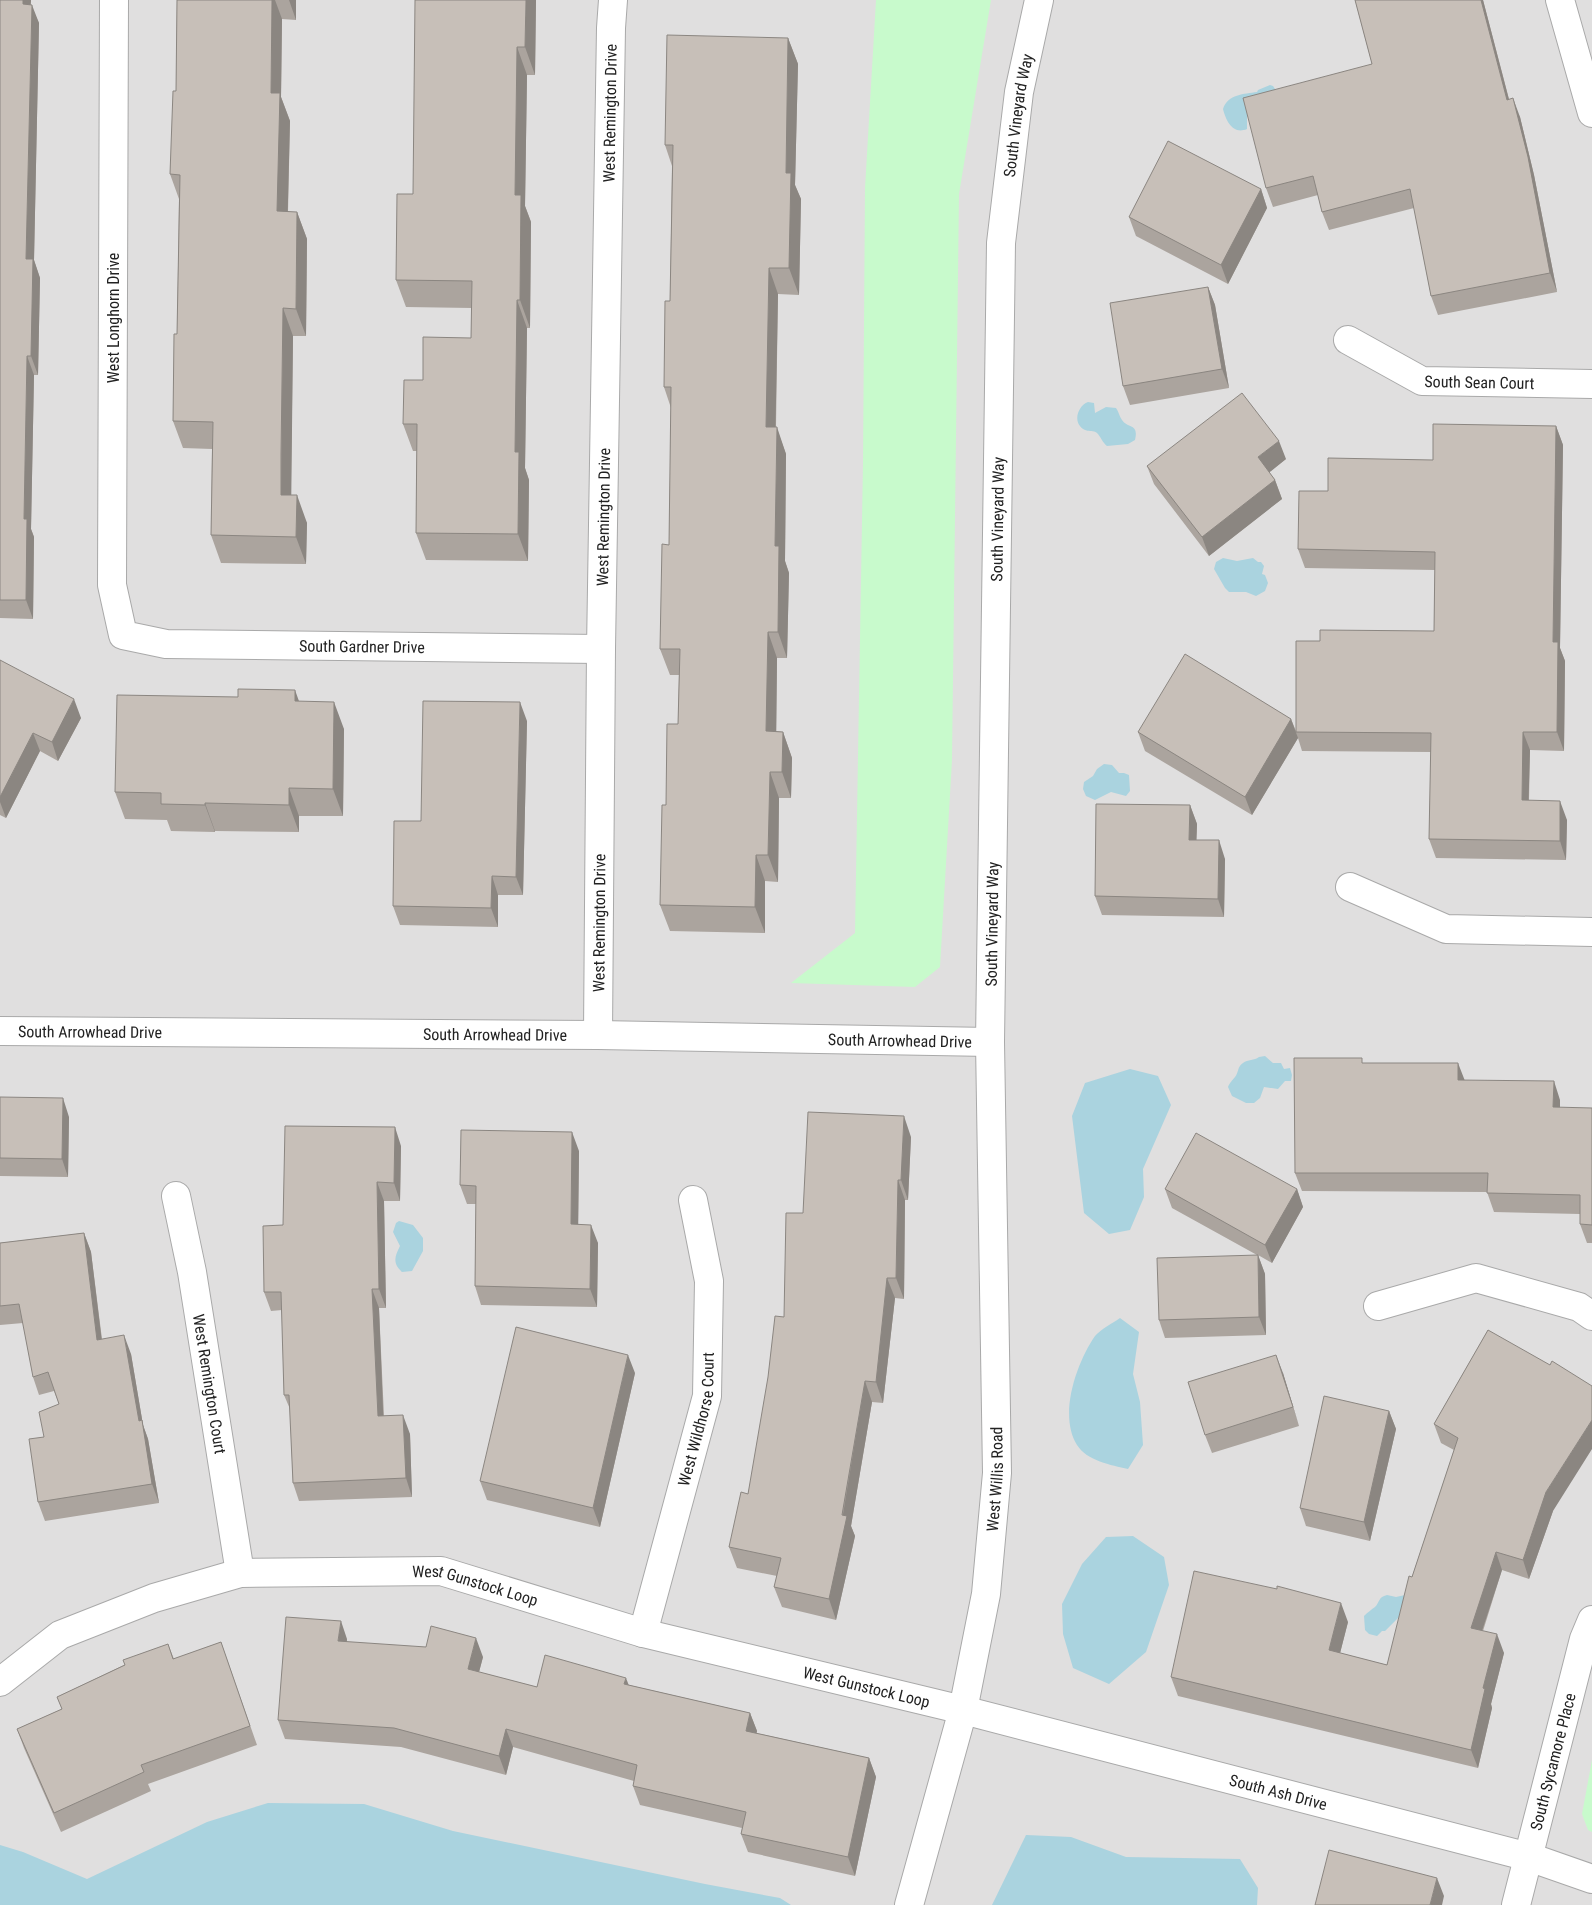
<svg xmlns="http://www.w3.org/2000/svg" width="1592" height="1905" viewBox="0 0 1592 1905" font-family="'Roboto Condensed',sans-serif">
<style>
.residential{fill:#e0dfdf}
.park{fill:#c8facc}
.water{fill:#aad3df}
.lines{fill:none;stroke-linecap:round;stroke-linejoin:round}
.minor-casing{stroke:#a9a9a9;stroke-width:30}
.minor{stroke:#fff;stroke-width:28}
.wall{fill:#aba49e}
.shaded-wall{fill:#8b8681}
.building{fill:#c7bfb8;stroke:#8b8681}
.labels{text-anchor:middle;stroke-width:4.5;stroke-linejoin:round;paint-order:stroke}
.street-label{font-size:16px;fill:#222;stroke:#fff}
</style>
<rect width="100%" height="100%" fill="#f2efe9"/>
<path class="residential" d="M 0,0 L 1592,0 L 1592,1905 L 0,1905 Z"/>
<path class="park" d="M 876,0 L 991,0 L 959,194 L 952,760 L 940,967 L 915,987 L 791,983 L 855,933 L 863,462 L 865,188 Z
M 1592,1760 L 1592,1832 L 1588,1830 L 1582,1814 Z"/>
<path class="water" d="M 1270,85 L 1273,86 L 1277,92 L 1247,117 L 1247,129 C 1233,135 1226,121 1223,109 C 1228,94 1244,94 1257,92 L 1258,90 Z
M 1088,402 L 1094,403 L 1095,413 L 1106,407 L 1116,408 C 1119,412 1119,416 1122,420 C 1128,429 1139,423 1135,440 L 1128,444 L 1107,446 C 1102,442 1101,437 1097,433 C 1093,430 1090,432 1085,430 C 1072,424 1077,406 1088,402 Z
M 1223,558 L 1237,561 L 1253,558 L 1258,562 L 1261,562 L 1264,566 L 1262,574 L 1265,575 L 1268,583 L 1265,591 L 1256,596 L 1246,592 L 1229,592 L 1225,588 L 1214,569 L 1216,562 Z
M 1104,764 L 1112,765 L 1119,773 L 1124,773 L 1129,775 L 1130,791 L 1126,796 L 1111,792 L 1095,800 L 1086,796 L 1083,789 L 1084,782 L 1093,776 L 1097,769 Z
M 1265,1056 L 1273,1063 L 1281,1063 L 1284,1069 L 1290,1068 L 1292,1075 L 1291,1081 L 1285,1081 L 1278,1089 L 1264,1087 L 1260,1098 L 1254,1103 L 1246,1103 L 1232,1096 L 1228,1087 C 1230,1082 1232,1081 1235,1077 C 1239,1072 1237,1067 1243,1063 C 1248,1059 1254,1061 1259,1057 Z
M 1130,1069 L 1158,1076 L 1171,1105 L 1143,1169 L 1144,1197 L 1130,1230 L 1109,1234 L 1084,1213 L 1072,1116 L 1085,1083 Z
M 399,1221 L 413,1225 L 423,1238 L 423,1251 L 412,1271 L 402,1272 C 392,1263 395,1256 400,1246 L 393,1232 L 396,1223 Z
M 1120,1318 L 1139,1332 L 1133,1374 L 1140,1402 L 1143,1445 L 1128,1469 C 1111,1465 1087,1461 1077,1445 C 1058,1415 1077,1362 1095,1336 C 1101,1329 1113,1323 1120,1318 Z
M 1133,1536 L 1164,1557 L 1169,1585 L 1146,1652 L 1109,1684 L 1073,1668 L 1063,1634 L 1062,1604 L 1082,1564 L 1106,1537 Z
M 1387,1595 L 1396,1597 L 1405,1595 L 1399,1617 L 1385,1631 L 1382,1631 L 1377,1636 L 1369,1634 L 1365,1630 L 1364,1616 C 1368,1612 1371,1610 1375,1607 C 1380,1602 1378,1597 1387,1595 Z
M 268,1803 L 364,1804 L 453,1831 L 705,1884 L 780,1898 L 791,1905 L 0,1905 L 0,1845 L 23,1852 L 87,1879 L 207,1822 Z
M 1026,1835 L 1071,1837 L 1126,1857 L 1240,1859 L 1258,1888 L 1257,1905 L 992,1905 Z"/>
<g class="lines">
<defs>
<g id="minor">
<path id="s1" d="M 114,0 L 112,585 L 123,635 L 166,644 L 601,649"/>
<path d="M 1560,0 L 1592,113"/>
<path id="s2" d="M 1348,340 L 1422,381 L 1592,384"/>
<path d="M 1350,887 L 1446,929 L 1592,932"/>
<path id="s3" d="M 0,1031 L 598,1035 L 990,1042"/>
<path id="s4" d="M 598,1035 L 601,649 L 611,28 L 613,0"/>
<path id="s5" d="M 176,1196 L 192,1272 L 240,1573"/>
<path d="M 1378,1306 L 1476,1278 L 1579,1307 L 1592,1316"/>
<path id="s6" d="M 643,1633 L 707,1396 L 709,1281 L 693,1200"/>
<path id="s7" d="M 0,1682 L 60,1635 L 154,1598 L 240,1573 L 441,1571 L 643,1633 L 963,1710 L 1529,1857 L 1592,1879"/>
<path id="s8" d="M 909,1905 L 963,1710 L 986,1594 L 997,1473 L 990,1042 L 1001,243 L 1019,92 L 1039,0"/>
<path id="s9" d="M 1516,1905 L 1584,1639 L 1592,1620"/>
</g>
</defs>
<use href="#minor" class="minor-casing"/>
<use href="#minor" class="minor"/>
</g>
<path class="wall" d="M 0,0 L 31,0 L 30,5 L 39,23 L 34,260 L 40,278 L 38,375 L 34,375 L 31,529 L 34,537 L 33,619 L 0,618 Z
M 177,0 L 296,0 L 296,20 L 282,19 L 281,97 L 290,121 L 288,212 L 297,212 L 307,239 L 306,336 L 293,336 L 291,482 L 291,495 L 307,523 L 306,564 L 221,563 L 211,535 L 212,449 L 183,448 L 173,421 L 177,334 L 179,199 L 170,174 L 176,91 Z
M 536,0 L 535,75 L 527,75 L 525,206 L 531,222 L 530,328 L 527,328 L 525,468 L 529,480 L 528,561 L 426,560 L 416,533 L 417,451 L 413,451 L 403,424 L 423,380 L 471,338 L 472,308 L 406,307 L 396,280 L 413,194 Z
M 1355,0 L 1483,0 L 1509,99 L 1520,117 L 1534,175 L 1557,292 L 1438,315 L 1431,296 L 1414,208 L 1329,230 L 1322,212 L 1318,195 L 1273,207 L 1266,188 L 1372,64 Z
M 788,38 L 798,64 L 795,185 L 801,199 L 799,295 L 778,294 L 776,427 L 786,454 L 785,561 L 789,573 L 787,658 L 777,658 L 776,731 L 783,732 L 792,758 L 791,798 L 779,798 L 778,882 L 765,881 L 765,933 L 670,931 L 660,905 L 666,805 L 678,724 L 679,675 L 670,675 L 660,649 L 669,545 L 671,408 L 664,387 L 670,301 L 672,166 L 665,145 Z
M 1261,189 L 1267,208 L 1228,284 L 1136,236 L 1129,217 Z
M 1208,287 L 1215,305 L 1229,388 L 1130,405 L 1123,386 Z
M 1556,426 L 1563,445 L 1560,648 L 1565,661 L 1564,751 L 1530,750 L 1529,800 L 1567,820 L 1566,860 L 1436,858 L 1429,839 L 1431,752 L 1302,751 L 1298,738 L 1252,815 L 1145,751 L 1138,732 L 1291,719 L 1296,731 L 1320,641 L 1434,631 L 1435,570 L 1305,568 L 1298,549 L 1328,491 L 1433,460 Z
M 1286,459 L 1269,472 L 1275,480 L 1282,499 L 1209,556 L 1154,484 L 1147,466 Z
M 0,660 L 81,718 L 58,761 L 40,751 L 6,818 L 0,815 Z
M 299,701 L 344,729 L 343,816 L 299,816 L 299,832 L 215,831 L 215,832 L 171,831 L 167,820 L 125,819 L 115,792 Z
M 527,721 L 523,895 L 498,895 L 498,927 L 400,925 L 393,906 L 421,821 Z
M 1190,805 L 1197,824 L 1196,840 L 1225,859 L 1224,917 L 1102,915 L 1095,896 Z
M 1364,1063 L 1464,1080 L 1560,1100 L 1560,1108 L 1592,1108 L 1592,1243 L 1587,1243 L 1580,1224 L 1580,1214 L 1494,1212 L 1487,1192 L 1302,1191 L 1295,1173 Z
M 0,1097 L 69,1117 L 68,1177 L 0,1176 Z
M 911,1137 L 908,1200 L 905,1200 L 904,1299 L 895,1298 L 883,1403 L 872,1402 L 851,1526 L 855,1536 L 836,1620 L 782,1607 L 774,1587 L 777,1576 L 737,1568 L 729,1547 L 748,1494 L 784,1317 L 803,1213 Z
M 401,1146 L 400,1201 L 384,1201 L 386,1308 L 379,1308 L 384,1416 L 410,1434 L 412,1497 L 299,1501 L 293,1483 L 290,1409 L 284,1395 L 282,1310 L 271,1311 L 264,1292 L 283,1225 Z
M 579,1151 L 578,1224 L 598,1243 L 597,1307 L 481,1305 L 475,1286 L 476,1204 L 467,1204 L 460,1185 Z
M 1165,1189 L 1297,1189 L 1303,1207 L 1272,1263 L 1258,1255 L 1265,1274 L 1266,1335 L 1165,1338 L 1159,1320 L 1257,1255 L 1172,1208 Z
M 84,1233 L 91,1252 L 102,1339 L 131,1354 L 143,1425 L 148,1439 L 159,1503 L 45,1521 L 38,1502 L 59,1404 L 54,1391 L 39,1395 L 33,1377 L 23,1323 L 0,1325 L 0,1243 Z
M 1488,1330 L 1553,1511 L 1529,1579 L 1502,1570 L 1483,1631 L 1504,1653 L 1491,1704 L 1492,1708 L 1478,1768 L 1178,1696 L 1171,1677 L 1348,1622 L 1340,1653 L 1387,1665 L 1412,1577 L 1454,1450 L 1441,1443 L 1434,1424 Z
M 635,1373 L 600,1527 L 487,1500 L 480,1481 Z
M 1283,1373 L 1299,1426 L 1212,1453 L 1205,1435 Z
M 1389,1411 L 1396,1429 L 1370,1541 L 1306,1526 L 1300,1508 Z
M 347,1639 L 347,1642 L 483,1657 L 479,1672 L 537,1687 L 629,1685 L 750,1713 L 757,1731 L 756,1733 L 869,1758 L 876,1777 L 855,1876 L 748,1852 L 741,1834 L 742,1828 L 640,1805 L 633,1786 L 634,1781 L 513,1747 L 506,1775 L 401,1747 L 285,1739 L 278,1720 Z
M 221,1642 L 257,1745 L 148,1784 L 151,1791 L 61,1832 L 24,1748 L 17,1729 L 62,1709 L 57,1697 L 168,1644 L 174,1659 Z"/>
<path class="shaded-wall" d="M 23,0 L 31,0 L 30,23 L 23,4 Z
M 272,0 L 275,0 L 282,19 L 281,97 L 290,121 L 287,239 L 277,211 L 271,93 Z
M 289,0 L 296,0 L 296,20 Z
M 526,0 L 536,0 L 535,75 L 525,47 Z
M 1481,0 L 1483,0 L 1514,119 L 1507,100 Z
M 32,5 L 39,23 L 34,260 L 40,278 L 38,375 L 31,356 L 26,259 Z
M 788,38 L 798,64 L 795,185 L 801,199 L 799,295 L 789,268 L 786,173 Z
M 517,47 L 527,75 L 525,206 L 531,222 L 530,328 L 520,300 L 515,195 Z
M 1513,98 L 1520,117 L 1534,175 L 1557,292 L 1550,273 Z
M 1261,189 L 1267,208 L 1228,284 L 1221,265 Z
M 297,212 L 307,239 L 306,336 L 296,309 Z
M 769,268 L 778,294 L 775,453 L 766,427 Z
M 1208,287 L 1215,305 L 1229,388 L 1222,369 Z
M 517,300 L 527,328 L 525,468 L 529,480 L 528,561 L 518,534 L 515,452 Z
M 283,308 L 293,336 L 291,522 L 281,495 Z
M 27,356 L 34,375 L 31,529 L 34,537 L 33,619 L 26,600 L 24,519 Z
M 1556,426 L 1563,445 L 1560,648 L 1565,661 L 1564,751 L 1557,732 L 1553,642 Z
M 777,427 L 786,454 L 785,561 L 789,573 L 787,658 L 778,632 L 775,546 Z
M 1279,441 L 1286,459 L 1265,476 L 1258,457 Z
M 1275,480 L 1282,499 L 1209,556 L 1202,537 Z
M 297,495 L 307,523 L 306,564 L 296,537 Z
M 768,632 L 777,658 L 776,757 L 766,731 Z
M 295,690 L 305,718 L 295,701 Z
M 74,699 L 81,718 L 58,761 L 52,742 Z
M 334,702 L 344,729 L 343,816 L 333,789 Z
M 520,702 L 527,721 L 523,895 L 516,877 Z
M 1291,719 L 1298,738 L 1252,815 L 1245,797 Z
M 783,732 L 792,758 L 791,798 L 782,772 Z
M 1523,732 L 1530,750 L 1528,819 L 1522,800 Z
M 33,733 L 40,751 L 6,818 L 0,802 L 0,797 Z
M 770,772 L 779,798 L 778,882 L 768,855 Z
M 289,788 L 299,816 L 299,832 L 289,805 Z
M 1560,801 L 1567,820 L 1566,860 L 1560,841 Z
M 205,803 L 215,831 L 215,832 L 205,805 Z
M 1190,805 L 1197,824 L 1196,859 L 1189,840 Z
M 1219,840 L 1225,859 L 1224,917 L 1218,899 Z
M 756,855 L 765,881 L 765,933 L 755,907 Z
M 492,876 L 498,895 L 498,927 L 491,908 Z
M 1458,1063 L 1465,1081 L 1458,1080 Z
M 1554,1081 L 1560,1100 L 1560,1126 L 1553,1107 Z
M 63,1098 L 69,1117 L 68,1177 L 62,1159 Z
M 904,1116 L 911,1137 L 908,1200 L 901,1180 Z
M 395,1127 L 401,1146 L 400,1201 L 394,1183 Z
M 572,1132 L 579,1151 L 578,1243 L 571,1224 Z
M 898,1180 L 905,1200 L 904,1299 L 896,1278 Z
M 377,1182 L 384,1201 L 386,1308 L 379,1289 Z
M 1297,1189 L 1303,1207 L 1272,1263 L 1265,1245 Z
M 591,1225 L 598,1243 L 597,1307 L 590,1289 Z
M 84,1233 L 91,1252 L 104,1359 L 97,1340 Z
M 1258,1255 L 1265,1274 L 1266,1335 L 1259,1317 Z
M 887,1278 L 895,1298 L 883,1403 L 876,1382 Z
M 372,1289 L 379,1308 L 384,1435 L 378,1416 Z
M 124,1335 L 131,1354 L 143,1425 L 148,1439 L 159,1503 L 152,1484 L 139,1421 Z
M 628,1355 L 635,1373 L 600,1527 L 593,1508 Z
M 1276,1355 L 1283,1373 L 1299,1426 L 1293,1407 Z
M 865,1381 L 872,1402 L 851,1526 L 855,1536 L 836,1620 L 829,1599 Z
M 1389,1411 L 1396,1429 L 1370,1541 L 1364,1522 Z
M 403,1415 L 410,1434 L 412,1497 L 406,1478 Z
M 1592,1420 L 1592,1449 L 1553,1511 L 1529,1579 L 1523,1560 L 1546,1492 Z
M 1496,1552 L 1502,1570 L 1477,1646 L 1471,1628 Z
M 1341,1603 L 1348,1622 L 1336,1669 L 1329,1650 Z
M 341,1621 L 347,1639 L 345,1660 L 338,1641 Z
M 1497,1634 L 1504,1653 L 1491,1704 L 1492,1708 L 1478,1768 L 1471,1750 L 1483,1688 Z
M 476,1638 L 483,1657 L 475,1687 L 468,1669 Z
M 626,1678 L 633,1696 L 624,1684 Z
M 750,1713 L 757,1731 L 753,1750 L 746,1731 Z
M 506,1729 L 513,1747 L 506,1775 L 499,1756 Z
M 869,1758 L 876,1777 L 855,1876 L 848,1857 Z
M 1437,1878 L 1444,1896 L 1442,1905 L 1430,1905 Z"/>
<path class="building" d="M 0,0 L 23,0 L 23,4 L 32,5 L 26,259 L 33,259 L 31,356 L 27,356 L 24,519 L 27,519 L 26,600 L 0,600 Z
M 177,0 L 272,0 L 271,93 L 280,93 L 277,211 L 297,212 L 296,309 L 283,308 L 281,455 L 281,495 L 297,495 L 296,537 L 211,535 L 213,422 L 173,421 L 174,334 L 177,334 L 180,175 L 170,174 L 173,91 L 176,91 Z
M 415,0 L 526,0 L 525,47 L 517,47 L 515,195 L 521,195 L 520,300 L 517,300 L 515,452 L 519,452 L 518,534 L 416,533 L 417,424 L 403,424 L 404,380 L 423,380 L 423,337 L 471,338 L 472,281 L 396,280 L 397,194 L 413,194 Z
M 1355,0 L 1481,0 L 1507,100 L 1513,98 L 1528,157 L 1550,273 L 1431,296 L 1410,189 L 1322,212 L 1313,176 L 1266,188 L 1243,98 L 1372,64 Z
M 667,35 L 788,38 L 786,173 L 791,173 L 789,268 L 769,268 L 766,427 L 777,427 L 775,546 L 779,546 L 778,632 L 768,632 L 766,731 L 783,732 L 782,772 L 770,772 L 768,855 L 756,855 L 755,907 L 660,905 L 662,805 L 666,805 L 667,724 L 678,724 L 680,649 L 660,649 L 662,544 L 669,545 L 671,387 L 664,387 L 665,301 L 670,301 L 673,145 L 665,145 Z
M 1168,141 L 1261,189 L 1221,265 L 1129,217 Z
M 1208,287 L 1222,369 L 1123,386 L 1110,303 Z
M 1242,393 L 1279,441 L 1258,457 L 1275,480 L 1202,537 L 1147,466 Z
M 1433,424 L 1556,426 L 1553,642 L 1558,642 L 1557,732 L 1523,732 L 1522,800 L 1560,801 L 1560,841 L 1429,839 L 1431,733 L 1296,732 L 1296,641 L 1320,641 L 1320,630 L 1434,631 L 1435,552 L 1298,549 L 1299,491 L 1328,491 L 1328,458 L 1433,460 Z
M 1185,654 L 1291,719 L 1245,797 L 1138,732 Z
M 0,660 L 74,699 L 52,742 L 33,733 L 0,797 Z
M 238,689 L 295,690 L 295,701 L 334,702 L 333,789 L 289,788 L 289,805 L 205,803 L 205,805 L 161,804 L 161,793 L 115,792 L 117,695 L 238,697 Z
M 423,701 L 520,702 L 516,877 L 492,876 L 491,908 L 393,906 L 394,821 L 421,821 Z
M 1096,804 L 1190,805 L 1189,840 L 1219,840 L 1218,899 L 1095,896 Z
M 1294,1058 L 1362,1058 L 1362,1063 L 1458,1063 L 1458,1080 L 1554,1081 L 1553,1107 L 1592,1108 L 1592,1225 L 1580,1224 L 1580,1195 L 1487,1193 L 1488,1173 L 1295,1173 Z
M 0,1097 L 63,1098 L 62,1159 L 0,1158 Z
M 808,1112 L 904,1116 L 901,1180 L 898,1180 L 896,1278 L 887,1278 L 876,1382 L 865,1381 L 842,1515 L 847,1516 L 829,1599 L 774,1587 L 781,1558 L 729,1547 L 741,1492 L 748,1494 L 768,1377 L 775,1316 L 784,1317 L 786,1213 L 803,1213 Z
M 285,1126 L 395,1127 L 394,1183 L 377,1182 L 379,1289 L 372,1289 L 378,1416 L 403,1415 L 406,1478 L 293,1483 L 289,1395 L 284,1395 L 281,1292 L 264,1292 L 263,1226 L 283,1225 Z
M 461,1130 L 572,1132 L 571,1224 L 591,1225 L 590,1289 L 475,1286 L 476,1186 L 460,1185 Z
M 1196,1133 L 1297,1189 L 1265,1245 L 1165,1189 Z
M 84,1233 L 97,1340 L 124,1335 L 139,1421 L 142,1420 L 152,1484 L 38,1502 L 29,1439 L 44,1437 L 39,1412 L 59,1404 L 48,1372 L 33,1377 L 19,1304 L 0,1306 L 0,1243 Z
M 1258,1255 L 1259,1317 L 1159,1320 L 1157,1258 Z
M 516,1327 L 628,1355 L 593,1508 L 480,1481 Z
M 1488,1330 L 1550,1365 L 1552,1361 L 1592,1386 L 1592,1420 L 1546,1492 L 1523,1560 L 1496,1552 L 1471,1628 L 1497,1634 L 1483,1688 L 1485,1689 L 1471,1750 L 1171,1677 L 1194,1571 L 1277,1589 L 1277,1586 L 1341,1603 L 1329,1650 L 1387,1665 L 1409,1576 L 1412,1577 L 1458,1438 L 1434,1424 Z
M 1276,1355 L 1293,1407 L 1205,1435 L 1188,1382 Z
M 1324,1396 L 1389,1411 L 1364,1522 L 1300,1508 Z
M 286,1617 L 341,1621 L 338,1641 L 426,1647 L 431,1626 L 476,1638 L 468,1669 L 537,1687 L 545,1655 L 626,1678 L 624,1684 L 750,1713 L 746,1731 L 869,1758 L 848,1857 L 741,1834 L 746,1812 L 633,1786 L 637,1765 L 506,1729 L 499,1756 L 394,1728 L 278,1720 Z
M 221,1642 L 250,1726 L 141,1765 L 144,1772 L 54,1813 L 17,1729 L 62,1709 L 57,1697 L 125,1665 L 123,1660 L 168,1644 L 173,1659 Z
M 1329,1850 L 1437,1878 L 1430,1905 L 1315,1905 Z"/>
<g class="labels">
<g class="street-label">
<text dy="6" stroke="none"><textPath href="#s4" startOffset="922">West Remington Drive</textPath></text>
<text dy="6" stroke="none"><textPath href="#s8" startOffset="1801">South Vineyard Way</textPath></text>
<text transform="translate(113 318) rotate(-90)" y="6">West Longhorn Drive</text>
<text dy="6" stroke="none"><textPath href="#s2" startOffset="142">South Sean Court</textPath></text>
<text dy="6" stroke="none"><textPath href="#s4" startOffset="518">West Remington Drive</textPath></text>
<text dy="6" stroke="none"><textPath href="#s8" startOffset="1396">South Vineyard Way</textPath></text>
<text dy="6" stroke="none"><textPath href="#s1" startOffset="876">South Gardner Drive</textPath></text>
<text dy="6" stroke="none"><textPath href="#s4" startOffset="112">West Remington Drive</textPath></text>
<text dy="6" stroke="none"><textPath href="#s8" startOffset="991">South Vineyard Way</textPath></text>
<text dy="6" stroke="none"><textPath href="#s3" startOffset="90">South Arrowhead Drive</textPath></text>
<text dy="6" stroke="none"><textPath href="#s3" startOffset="495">South Arrowhead Drive</textPath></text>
<text dy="6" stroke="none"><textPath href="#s3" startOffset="900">South Arrowhead Drive</textPath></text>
<text dy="6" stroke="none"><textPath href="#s5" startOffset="191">West Remington Court</textPath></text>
<text dy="6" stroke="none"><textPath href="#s6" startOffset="221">West Wildhorse Court</textPath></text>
<text dy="6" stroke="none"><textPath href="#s8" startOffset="436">West Willis Road</textPath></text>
<text dy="6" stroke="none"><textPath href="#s7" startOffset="504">West Gunstock Loop</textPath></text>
<text dy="6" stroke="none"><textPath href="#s7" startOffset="909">West Gunstock Loop</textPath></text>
<text dy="6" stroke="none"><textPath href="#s9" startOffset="148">South Sycamore Place</textPath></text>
<text dy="6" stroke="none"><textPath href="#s7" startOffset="1334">South Ash Drive</textPath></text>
</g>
</g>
</svg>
